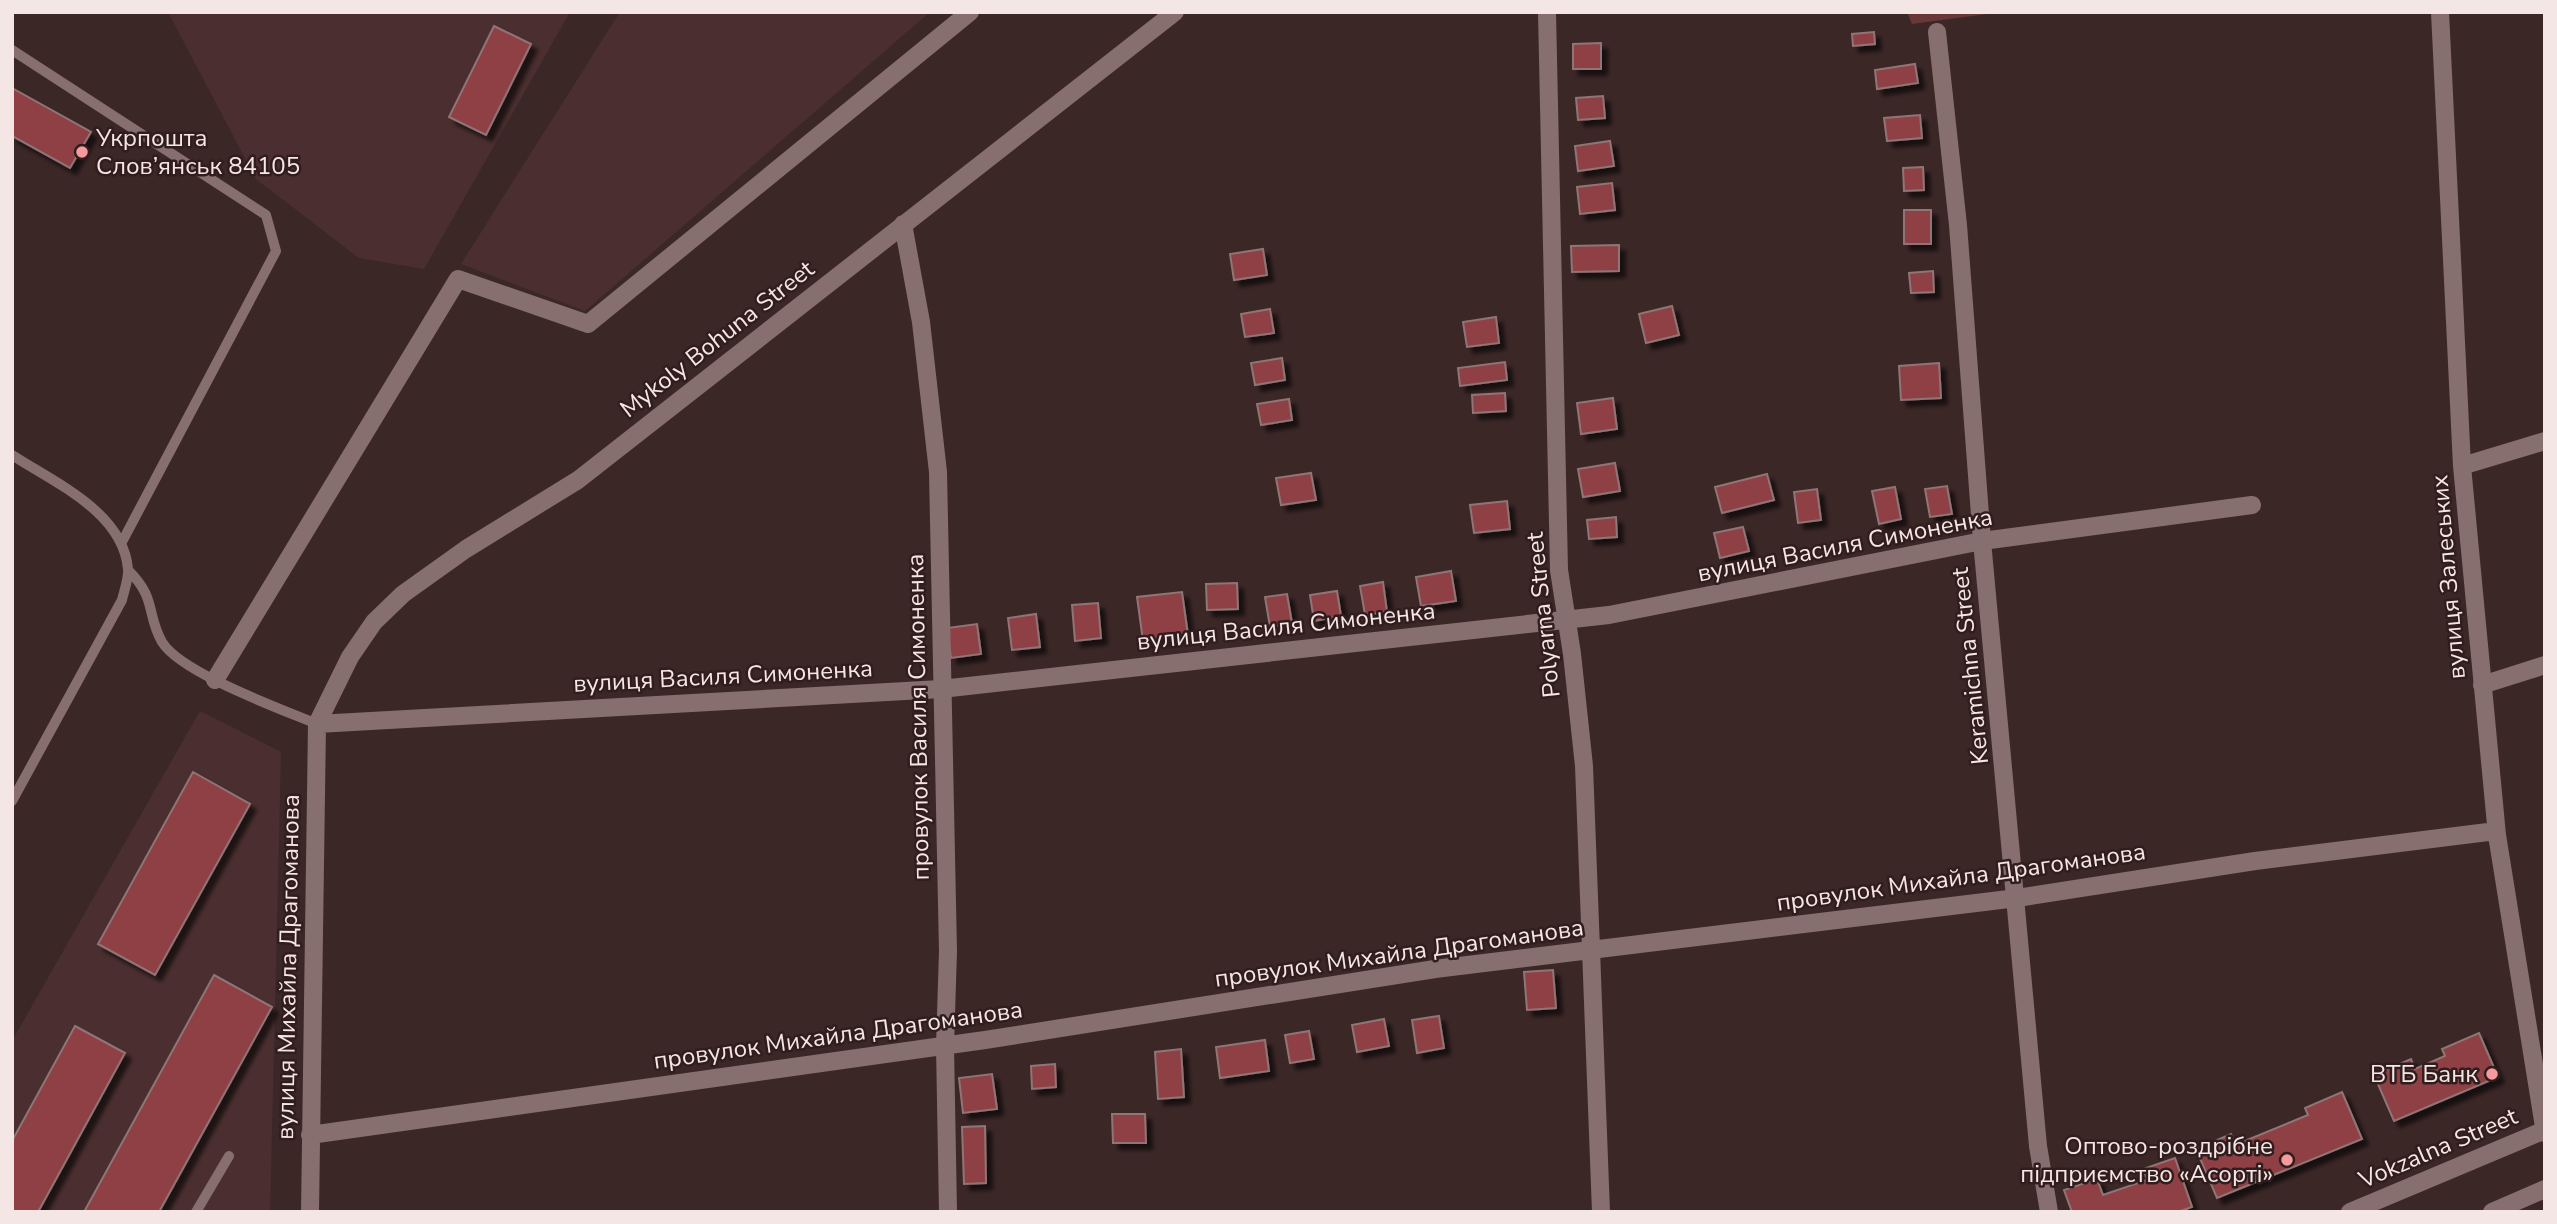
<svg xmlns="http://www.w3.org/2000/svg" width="2557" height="1224" viewBox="0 0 2557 1224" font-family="'Nunito Sans',sans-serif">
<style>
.built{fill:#4b2f30}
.green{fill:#6a3739}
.building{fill:#8f4045;stroke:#8f7575;stroke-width:2;filter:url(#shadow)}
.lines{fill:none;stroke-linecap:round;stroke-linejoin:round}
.service{stroke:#886f6f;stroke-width:10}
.minor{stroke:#886f6f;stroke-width:18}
.tertiary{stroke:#886f6f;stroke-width:18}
.poi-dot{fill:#f59b9d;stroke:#311d1d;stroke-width:2.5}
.labels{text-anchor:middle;stroke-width:5;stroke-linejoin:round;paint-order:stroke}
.poi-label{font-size:24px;fill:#f5e6e6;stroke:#311d1d;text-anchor:end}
.street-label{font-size:24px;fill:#f5e6e6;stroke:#311d1d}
</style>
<defs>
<filter id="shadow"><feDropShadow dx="6" dy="6" stdDeviation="2" flood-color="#0009"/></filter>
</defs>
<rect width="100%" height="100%" fill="#3c2727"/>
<path class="built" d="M 168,12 L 570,12 L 424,269 L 359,258 L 256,179 Z
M 620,12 L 930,12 L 585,311 L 461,264 Z
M 200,711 L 281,752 L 270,1212 L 12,1212 L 12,1041 Z"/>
<path class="green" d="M 1907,12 L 2002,12 L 1912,24 Z"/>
<path class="building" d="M 494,26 L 531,44 L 486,135 L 449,117 Z
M 1874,32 L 1875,44 L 1853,46 L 1852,34 Z
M 1601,43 L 1601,69 L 1573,69 L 1573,44 Z
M 1915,64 L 1918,83 L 1877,89 L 1875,70 Z
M 12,88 L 91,132 L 70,168 L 12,136 Z
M 1603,96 L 1605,118 L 1578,120 L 1576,98 Z
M 1920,115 L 1922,138 L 1887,141 L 1884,118 Z
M 1610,141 L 1614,166 L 1578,171 L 1575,146 Z
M 1923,167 L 1924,190 L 1904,191 L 1903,168 Z
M 1612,183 L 1615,210 L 1580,214 L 1577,187 Z
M 1904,210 L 1931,210 L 1931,244 L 1904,244 Z
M 1619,245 L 1619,271 L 1572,272 L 1571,246 Z
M 1263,249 L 1267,275 L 1234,280 L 1230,254 Z
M 1933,271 L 1934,292 L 1911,293 L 1909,273 Z
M 1672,306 L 1679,335 L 1646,343 L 1639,314 Z
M 1270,309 L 1274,333 L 1245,337 L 1241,314 Z
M 1496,317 L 1499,343 L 1467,347 L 1463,322 Z
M 1282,358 L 1285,380 L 1255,385 L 1251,363 Z
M 1505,362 L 1507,380 L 1460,386 L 1458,368 Z
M 1939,363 L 1941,398 L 1901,400 L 1899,366 Z
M 1505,393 L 1506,411 L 1473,413 L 1472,395 Z
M 1613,398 L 1617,429 L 1581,434 L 1577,403 Z
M 1289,399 L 1292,420 L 1261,425 L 1257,404 Z
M 1615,463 L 1620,491 L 1583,497 L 1578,469 Z
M 1311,473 L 1316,500 L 1281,505 L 1276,478 Z
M 1767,474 L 1774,500 L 1722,513 L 1715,487 Z
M 1947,486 L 1952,514 L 1930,517 L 1925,489 Z
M 1895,487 L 1901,519 L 1879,524 L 1872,491 Z
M 1817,489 L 1821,520 L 1798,523 L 1794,492 Z
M 1507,501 L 1510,529 L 1474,533 L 1470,505 Z
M 1616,517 L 1617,537 L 1589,539 L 1587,520 Z
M 1743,527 L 1749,551 L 1720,558 L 1714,533 Z
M 1451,571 L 1456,601 L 1421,606 L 1416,577 Z
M 1383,582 L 1387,612 L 1365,615 L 1360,586 Z
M 1237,583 L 1238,609 L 1207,610 L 1206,584 Z
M 1337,591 L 1341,616 L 1314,621 L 1310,595 Z
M 1182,592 L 1188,635 L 1143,641 L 1137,597 Z
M 1287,594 L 1292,623 L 1270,627 L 1265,597 Z
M 1098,603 L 1101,638 L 1075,641 L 1072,605 Z
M 1036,614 L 1040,647 L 1012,650 L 1008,618 Z
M 977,624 L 981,654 L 951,658 L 947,628 Z
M 193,772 L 250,804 L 155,975 L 98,944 Z
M 1553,970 L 1556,1008 L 1527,1010 L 1524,972 Z
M 214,975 L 272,1007 L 159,1212 L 84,1212 Z
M 1439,1016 L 1444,1048 L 1417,1053 L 1412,1020 Z
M 1384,1019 L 1389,1046 L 1357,1052 L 1352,1025 Z
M 75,1026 L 125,1053 L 38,1212 L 12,1212 L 12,1141 Z
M 1309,1031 L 1314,1059 L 1290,1063 L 1285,1035 Z
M 2479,1033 L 2498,1077 L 2394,1121 L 2374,1075 L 2411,1059 L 2415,1069 L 2445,1056 L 2442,1049 Z
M 1265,1040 L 1269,1071 L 1220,1078 L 1216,1047 Z
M 1181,1049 L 1184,1097 L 1158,1099 L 1155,1052 Z
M 1055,1064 L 1056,1087 L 1032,1089 L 1031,1066 Z
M 992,1074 L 997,1109 L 963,1113 L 959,1078 Z
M 2342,1092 L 2362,1139 L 2217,1198 L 2196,1149 L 2231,1134 L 2235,1145 L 2308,1115 L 2305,1108 Z
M 1112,1114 L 1145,1114 L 1146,1143 L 1113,1143 Z
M 985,1126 L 986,1183 L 964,1184 L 962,1127 Z
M 2175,1158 L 2192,1207 L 2178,1212 L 2072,1212 L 2064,1190 L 2097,1179 L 2103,1195 L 2147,1180 L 2143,1169 Z"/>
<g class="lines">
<path class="service" d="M 12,50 L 266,215 L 276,251 L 122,542
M 12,455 C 55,483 123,512 128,569 C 129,578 124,591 122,600 L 12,801
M 129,571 C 157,599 146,614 162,642 C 181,673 281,709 317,724
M 196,1212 L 229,1156"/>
<path class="minor" d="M 1547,12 L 1559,570 L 1572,654 L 1584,766 L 1601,1212
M 2440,12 L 2462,466 L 2497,835 L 2545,1133
M 1937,32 L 1958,225 L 1982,541 L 2038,1146 L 2049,1212
M 903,224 L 921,322 L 938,472 L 948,951 L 945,1046 L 948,1212
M 2462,466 L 2545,441
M 215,680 L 458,279 L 588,324 L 970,12
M 2482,685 L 2545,665
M 317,724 L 941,689 L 1609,615 L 1982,541 L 2252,505
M 310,1135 L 985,1040 L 1435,969 L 2017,898 L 2255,861 L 2496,831
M 310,1212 L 317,724 L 350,657 L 374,622 L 403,594 L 466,549 L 578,480 L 1175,12"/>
<path class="tertiary" d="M 2350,1212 L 2545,1130
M 2492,1212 L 2545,1189"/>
</g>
<g class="poi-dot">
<circle cx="82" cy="152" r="7"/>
<circle cx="2492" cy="1074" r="7"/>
<circle cx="2287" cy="1160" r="7"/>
</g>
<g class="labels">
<g class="poi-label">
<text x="96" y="146" text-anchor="start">Укрпошта<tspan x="96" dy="28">Слов’янськ 84105</tspan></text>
<text x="2478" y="1082">ВТБ Банк</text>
<text x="2273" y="1154">Оптово-роздрібне<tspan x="2273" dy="28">підприємство «Асортi»</tspan></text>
</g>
<g class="street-label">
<text transform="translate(717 339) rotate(-38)" y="8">Mykoly Bohuna Street</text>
<text transform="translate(1845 545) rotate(-11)" y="8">вулиця Василя Симоненка</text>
<text transform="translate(2448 577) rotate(-95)" y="8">вулиця Залеських</text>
<text transform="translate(1543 615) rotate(-96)" y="8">Polyarna Street</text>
<text transform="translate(1286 626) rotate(-6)" y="8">вулиця Василя Симоненка</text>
<text transform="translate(1970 666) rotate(-96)" y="8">Keramichna Street</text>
<text transform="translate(723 676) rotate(-3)" y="8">вулиця Василя Симоненка</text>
<text transform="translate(918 717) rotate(-91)" y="8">провулок Василя Симоненка</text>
<text transform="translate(1961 877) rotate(-8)" y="8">провулок Михайла Драгоманова</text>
<text transform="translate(1399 953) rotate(-8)" y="8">провулок Михайла Драгоманова</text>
<text transform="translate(288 967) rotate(-89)" y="8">вулиця Михайла Драгоманова</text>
<text transform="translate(838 1035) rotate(-8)" y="8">провулок Михайла Драгоманова</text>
<text transform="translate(2438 1148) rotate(-23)" y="8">Vokzalna Street</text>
</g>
</g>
<rect width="2557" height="1224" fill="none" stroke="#f5e6e6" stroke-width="28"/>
</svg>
